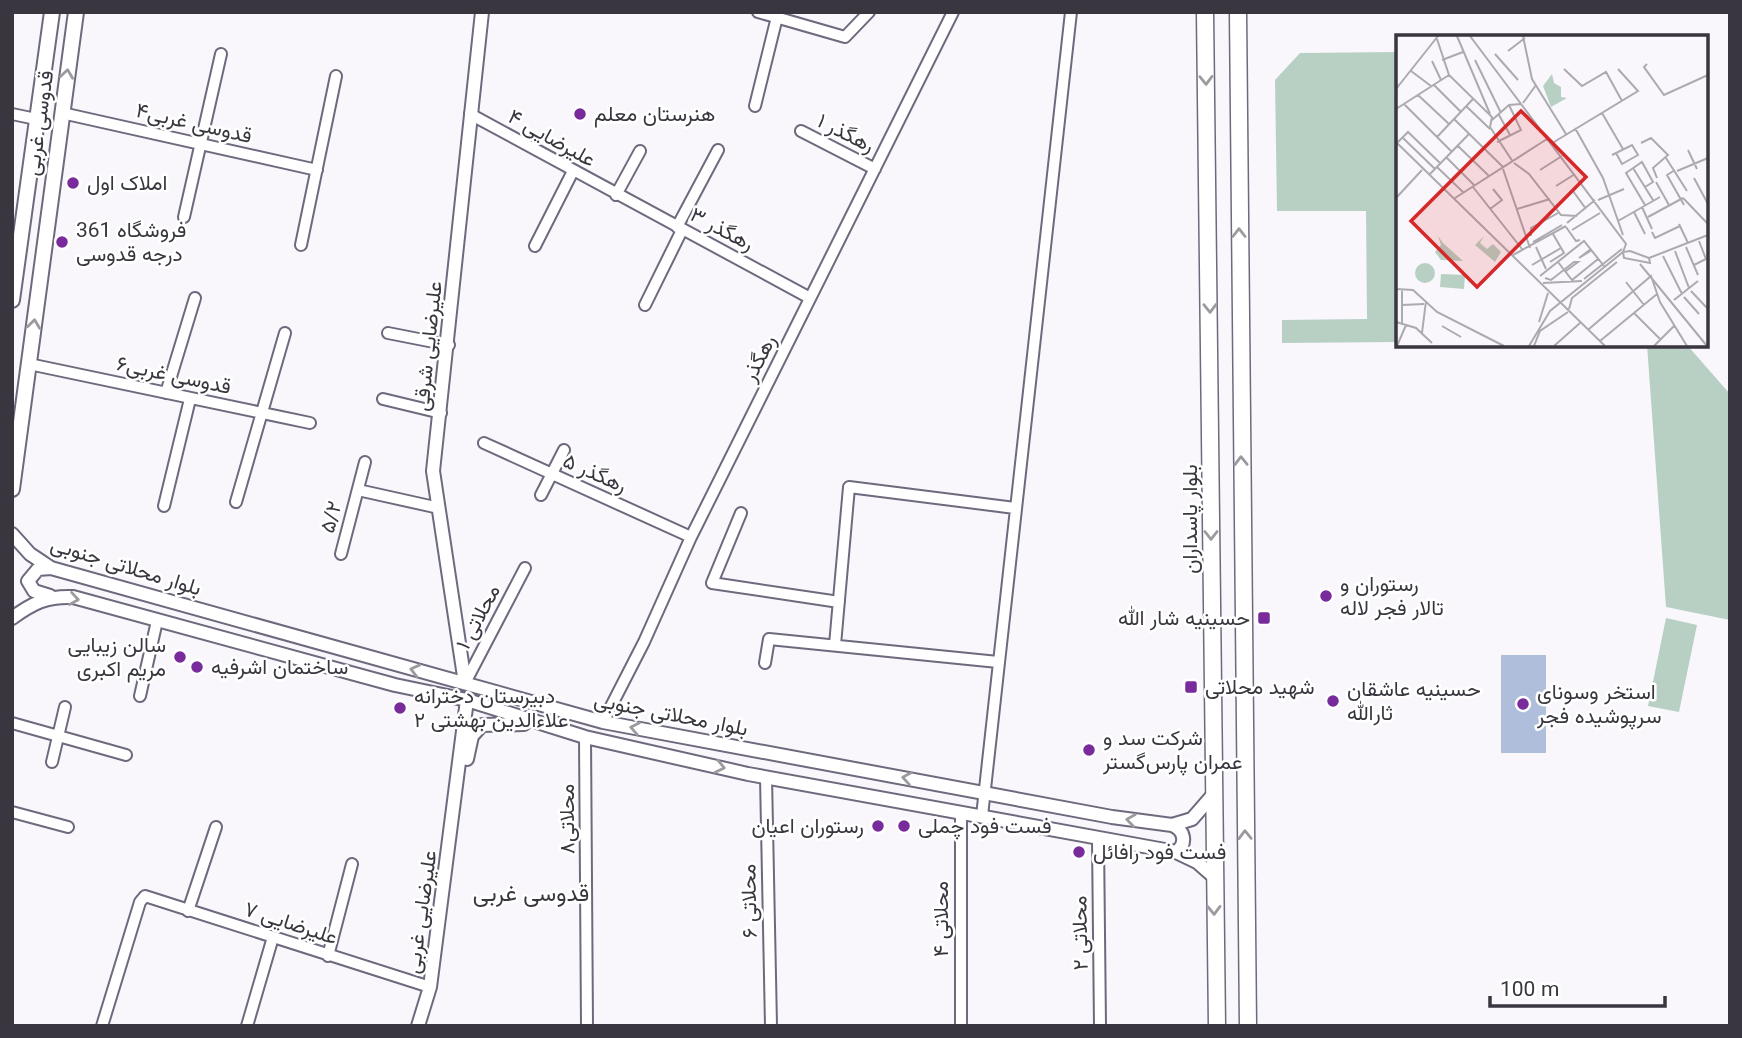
<svg xmlns="http://www.w3.org/2000/svg" width="1742" height="1038" viewBox="0 0 1742 1038" font-family="Georgia,Vazirmatn,serif">
<style>
.green{fill:#b8d0c4}
.water{fill:#afbfdb}
.lines{fill:none;stroke-linecap:round;stroke-linejoin:round}
.minor-casing{stroke:#6f697d;stroke-width:14}
.tertiary-casing{stroke:#6f697d;stroke-width:16}
.secondary-casing{stroke:#6f697d;stroke-width:18}
.primary-casing{stroke:#6f697d;stroke-width:19}
.minor{stroke:#fff;stroke-width:10}
.tertiary{stroke:#fff;stroke-width:12}
.secondary{stroke:#fff;stroke-width:14}
.primary{stroke:#fff;stroke-width:16}
.oneway{stroke:#9c9a9f}
.poi-dot{fill:#792a9b;stroke:#fff;stroke-width:2.5}
.labels{text-anchor:middle;stroke-width:5;stroke-linejoin:round;paint-order:stroke}
.poi-label{font-size:21px;fill:#39363f;stroke:#fff;text-anchor:start}
.street-label{font-size:21px;fill:#39363f;stroke:#fff}
.neighbourhood-label{font-size:23px;fill:#39363f;stroke:#fff}
.inset-road{fill:none;stroke:#acaab0;stroke-width:2}
.view{fill:#d62828;fill-opacity:0.15;stroke:#d62828;stroke-width:3.5}
.inset-edge{fill:none;stroke:#39363f;stroke-width:3.5}
</style>
<rect width="100%" height="100%" fill="#f9f7fc"/>
<path class="green" d="M 1397,52 L 1397,342 L 1282,343 L 1282,320 L 1367,319 L 1366,211 L 1277,211 L 1275,80 L 1300,53 Z
M 1647,345 L 1687,345 L 1730,394 L 1730,620 L 1666,607 Z
M 1666,618 L 1697,625 L 1679,712 L 1648,706 Z"/>
<path class="water" d="M 1501,655 L 1546,655 L 1546,753 L 1501,753 Z"/>
<g class="lines">
<defs>
<path id="minor" d="M 758,12 L 845,37 L 869,12
M 755,106 L 777,17
M 62,113 L 317,170
M 12,114 L 36,119
M 470,114 L 810,298
M 801,131 L 875,169
M 616,195 L 640,151
M 184,217 L 221,54
M 677,227 L 718,150
M 301,245 L 336,76
M 535,246 L 573,171
M 645,305 L 682,230
M 388,333 L 449,345
M 29,364 L 310,423
M 166,393 L 195,298
M 383,399 L 441,413
M 484,443 L 691,537
M 358,490 L 439,508
M 541,495 L 564,450
M 236,502 L 285,333
M 164,506 L 190,399
M 741,513 L 712,583 L 839,602
M 341,554 L 365,462
M 835,645 L 849,487 L 1015,508
M 765,663 L 769,639 L 998,662
M 465,683 L 525,568
M 140,696 L 157,621
M 603,722 L 644,642 L 691,537 L 953,12
M 12,723 L 126,755
M 585,737 L 587,1026
M 52,762 L 65,707
M 766,777 L 771,1026
M 12,812 L 68,827
M 982,816 L 1071,12
M 1098,840 L 1100,1026
M 188,911 L 216,827
M 328,956 L 352,864
M 102,1026 L 140,902 L 145,896 L 430,987
M 247,1026 L 273,937
M 961,1026 L 961,813"/>
<path id="tertiary" d="M 12,534 L 30,554 L 51,568 L 603,722 L 1112,817 L 1172,825 L 1192,819 L 1212,796
M 50,596 L 34,591 L 28,581 L 38,569 L 51,568
M 12,618 C 33,603 46,596 73,597 L 395,685 L 467,700 L 585,737 L 748,774 L 1176,852 L 1197,862 L 1213,876
M 465,683 L 433,471 L 482,12
M 467,759 L 472,736 L 482,725 L 524,724
M 1172,825 C 1185,830 1187,844 1176,852
M 418,1026 L 430,987 L 467,700"/>
<path id="secondary" d="M 12,300 L 52,12
M 12,489 L 76,12"/>
<path id="primary" d="M 1205,12 L 1217,1026
M 1238,12 L 1248,1026"/>
</defs>
<use href="#minor" class="minor-casing"/>
<use href="#tertiary" class="tertiary-casing"/>
<use href="#secondary" class="secondary-casing"/>
<use href="#primary" class="primary-casing"/>
<use href="#minor" class="minor"/>
<use href="#tertiary" class="tertiary"/>
<use href="#secondary" class="secondary"/>
<use href="#primary" class="primary"/>
</g>
<defs><path id="oneway-chevron" d="M-2-3.5L2.5 0L-2 3.5" fill="none" stroke-width="1.6" stroke-linecap="round" stroke-linejoin="round" transform="scale(1.75)"/></defs>
<g class="oneway">
<use href="#oneway-chevron" transform="translate(67 74) rotate(-82)"/>
<use href="#oneway-chevron" transform="translate(1206 80) rotate(89)"/>
<use href="#oneway-chevron" transform="translate(1239 233) rotate(-90)"/>
<use href="#oneway-chevron" transform="translate(1210 308) rotate(89)"/>
<use href="#oneway-chevron" transform="translate(34 324) rotate(-83)"/>
<use href="#oneway-chevron" transform="translate(1241 461) rotate(-91)"/>
<use href="#oneway-chevron" transform="translate(1211 535) rotate(90)"/>
<use href="#oneway-chevron" transform="translate(74 599) rotate(10)"/>
<use href="#oneway-chevron" transform="translate(415 670) rotate(-166)"/>
<use href="#oneway-chevron" transform="translate(635 728) rotate(-169)"/>
<use href="#oneway-chevron" transform="translate(720 767) rotate(13)"/>
<use href="#oneway-chevron" transform="translate(907 778) rotate(-170)"/>
<use href="#oneway-chevron" transform="translate(1131 820) rotate(-172)"/>
<use href="#oneway-chevron" transform="translate(1245 835) rotate(-91)"/>
<use href="#oneway-chevron" transform="translate(1214 910) rotate(89)"/>
</g>
<g class="poi-dot">
<circle cx="580" cy="114" r="7"/>
<circle cx="73" cy="183" r="7"/>
<circle cx="62" cy="242" r="7"/>
<circle cx="1326" cy="596" r="7"/>
<rect x="1257" y="611" width="14" height="14" rx="3.5"/>
<circle cx="180" cy="657" r="7"/>
<circle cx="197" cy="667" r="7"/>
<rect x="1184" y="680" width="14" height="14" rx="3.5"/>
<circle cx="1333" cy="701" r="7"/>
<circle cx="1523" cy="704" r="7"/>
<circle cx="400" cy="708" r="7"/>
<circle cx="1089" cy="750" r="7"/>
<circle cx="878" cy="826" r="7"/>
<circle cx="904" cy="826" r="7"/>
<circle cx="1079" cy="852" r="7"/>
</g>
<g class="labels">
<g class="poi-label">
<text x="594" y="121">هنرستان معلم</text>
<text x="87" y="190">املاک اول</text>
<text x="76" y="237">فروشگاه 361<tspan x="76" dy="24">درجه قدوسی</tspan></text>
<text x="1340" y="591">رستوران و<tspan x="1340" dy="24">تالار فجر لاله</tspan></text>
<text x="1250" y="625" text-anchor="end">حسینیه شار الله</text>
<text x="166" y="652" text-anchor="end">سالن زیبایی<tspan x="166" dy="24">مریم اکبری</tspan></text>
<text x="211" y="674">ساختمان اشرفیه</text>
<text x="1205" y="694">شهید محلاتی</text>
<text x="1347" y="696">حسینیه عاشقان<tspan x="1347" dy="24">ثارالله</tspan></text>
<text x="1537" y="699">استخر وسونای<tspan x="1537" dy="24">سرپوشیده فجر</tspan></text>
<text x="414" y="703">دبیرستان دخترانه<tspan x="414" dy="24">علاءالدین بهشتی ۲</tspan></text>
<text x="1103" y="745">شرکت سد و<tspan x="1103" dy="24">عمران پارس‌گستر</tspan></text>
<text x="864" y="833" text-anchor="end">رستوران اعیان</text>
<text x="918" y="833">فست فود چملی</text>
<text x="1093" y="859">فست فود رافائل</text>
</g>
<g class="street-label">
<text transform="translate(39 123) rotate(-82)" y="7">قدوسی غربی</text>
<text transform="translate(194 123) rotate(13)" y="7">قدوسی غربی۴</text>
<text transform="translate(846 133) rotate(27)" y="7">۱ رهگذر</text>
<text transform="translate(552 138) rotate(29)" y="7">۴ علیرضایی</text>
<text transform="translate(722 229) rotate(28)" y="7">۳ رهگذر</text>
<text transform="translate(428 346) rotate(-84)" y="7">علیرضایی شرقی</text>
<text transform="translate(759 358) rotate(-63)" y="7">رهگذر</text>
<text transform="translate(174 375) rotate(12)" y="7">قدوسی غربی۶</text>
<text transform="translate(595 473) rotate(24)" y="7">۵ رهگذر</text>
<text transform="translate(331 517) rotate(-75)" y="7">۵/۲</text>
<text transform="translate(1190 519) rotate(-90)" y="7">بلوار پاسداران</text>
<text transform="translate(126 566) rotate(17)" y="7">بلوار محلاتی جنوبی</text>
<text transform="translate(478 617) rotate(-62)" y="7">۱ محلاتی</text>
<text transform="translate(671 714) rotate(11)" y="7">بلوار محلاتی جنوبی</text>
<text transform="translate(567 819) rotate(-90)" y="7">محلاتی۸</text>
<text transform="translate(749 901) rotate(-91)" y="7">۶ محلاتی</text>
<text transform="translate(421 912) rotate(-82)" y="7">علیرضایی غربی</text>
<text transform="translate(941 919) rotate(-90)" y="7">۴ محلاتی</text>
<text transform="translate(291 923) rotate(18)" y="7">۷ علیرضایی</text>
<text transform="translate(1080 933) rotate(-91)" y="7">۲ محلاتی</text>
</g>
<g class="neighbourhood-label">
<text x="531" y="901">قدوسی غربی</text>
</g>
</g>
<g transform="translate(1396 35)">
<rect width="312" height="312" fill="#f9f7fc"/>
<path d="M 156,39 L 158,48 L 165,52 L 165,62 L 171,63 L 155,72 L 147,51 ZM 42,201 L 47,208 L 67,226 L 45,225 L 39,217 L 45,210 ZM 88,201 L 84,208 L 91,214 L 97,209 L 105,217 L 99,227 L 79,210 ZM19 238a10 10 0 1 1 20 0a10 10 0 1 1-20 0ZM 45,239 L 69,240 L 68,254 L 44,252 Z" fill="#b8d0c4"/>
<path class="inset-road" d="M 61,1 L 94,79M 74,1 L 230,209 L 227,217 L 154,276 L 133,311M 127,1 L 136,44 L 170,99M 41,4 L 53,40 L 96,82 L 94,92 L 117,127M 112,16 L 129,3M 99,19 L 122,45M 46,25 L 67,17M 79,25 L 105,78M 36,26 L 45,45M 251,29 L 248,32 L 268,60 L 312,40M 168,34 L 186,51 L 210,37 L 226,66M 15,36 L 35,51M 38,50 L 65,77M 0,54 L 42,1M 22,60 L 53,89M 127,68 L 140,50M 8,69 L 56,117M 70,71 L 94,94M 0,74 L 53,40M 206,78 L 227,114M 103,80 L 114,100M 58,84 L 107,132M 96,85 L 113,70 L 125,69M 179,93 L 207,143 L 227,200M 41,102 L 77,64M 7,103 L 39,134M 0,107 L 209,311M 2,107 L 12,97 L 44,128M 101,107 L 125,95 L 113,70M 158,107 L 242,56 L 222,34M 245,108 L 255,103 L 272,120 L 257,133 L 261,143M 62,111 L 93,141M 292,115 L 301,134M 216,120 L 236,110 L 242,120 L 226,129 L 220,118M 51,123 L 79,151M 270,123 L 291,156M 118,128 L 133,139 L 165,180 L 181,181M 41,132 L 68,158M 237,133 L 257,165M 107,134 L 134,213M 144,135 L 166,121M 279,135 L 271,140 L 288,170M 281,136 L 312,123M 34,139 L 73,99M 298,143 L 312,169M 260,147 L 273,170M 160,151 L 179,139M 77,152 L 126,214M 177,156 L 190,174M 0,163 L 26,135M 59,163 L 151,104M 287,163 L 312,189M 202,165 L 228,154M 249,170 L 230,138 L 246,127 L 257,147 L 249,152M 246,172 L 256,194M 94,174 L 106,165 L 97,154M 121,174 L 154,164M 238,177 L 249,199M 252,182 L 287,163M 222,186 L 264,162M 171,188 L 199,165M 283,189 L 292,208M 170,192 L 180,206 L 184,205M 176,195 L 204,178M 256,197 L 259,203 L 284,191M 135,201 L 135,193 L 162,178M 137,207 L 166,190M 140,212 L 150,234M 290,212 L 302,240M 195,214 L 183,223 L 196,215M 234,216 L 253,223 L 254,228 L 228,223 L 227,217 ZM 279,216 L 293,253M 117,220 L 170,191M 267,221 L 286,259M 253,223 L 312,200M 154,227 L 168,218 L 157,199M 162,227 L 176,245 L 202,224M 244,229 L 311,311M 136,230 L 165,213M 298,230 L 310,224 L 303,206M 144,241 L 188,206 L 208,231M 149,243 L 155,245 L 178,227 L 182,227 L 170,236M 188,244 L 226,214M 230,247 L 248,270M 147,248 L 186,246M 0,254 L 17,255 L 41,277 L 108,311M 6,255 L 6,289M 295,256 L 311,273M 288,262 L 303,279M 278,265 L 302,246M 6,270 L 28,269M 173,274 L 176,263 L 221,227M 238,278 L 265,305M 0,287 L 20,293 L 36,308M 143,287 L 152,258M 46,291 L 65,302M 193,294 L 255,241 L 264,267 L 291,311M 26,298 L 30,266M 204,306 L 261,259M 1,311 L 10,290M 138,311 L 144,296 L 172,277M 158,311 L 184,288M 258,311 L 278,291"/>
<path class="view" d="M 125,76 L 190,142 L 81,252 L 15,186 Z"/>
<rect width="312" height="312" class="inset-edge"/>
</g>
<rect width="1742" height="1038" fill="none" stroke="#39363f" stroke-width="28"/>
<path d="M1490 996v10h175v-10" fill="none" stroke="#39363f" stroke-width="3.5"/>
<text x="1500" y="996" font-size="21" fill="#39363f" stroke="#ffffff" stroke-width="5" paint-order="stroke">100 m</text>
</svg>
